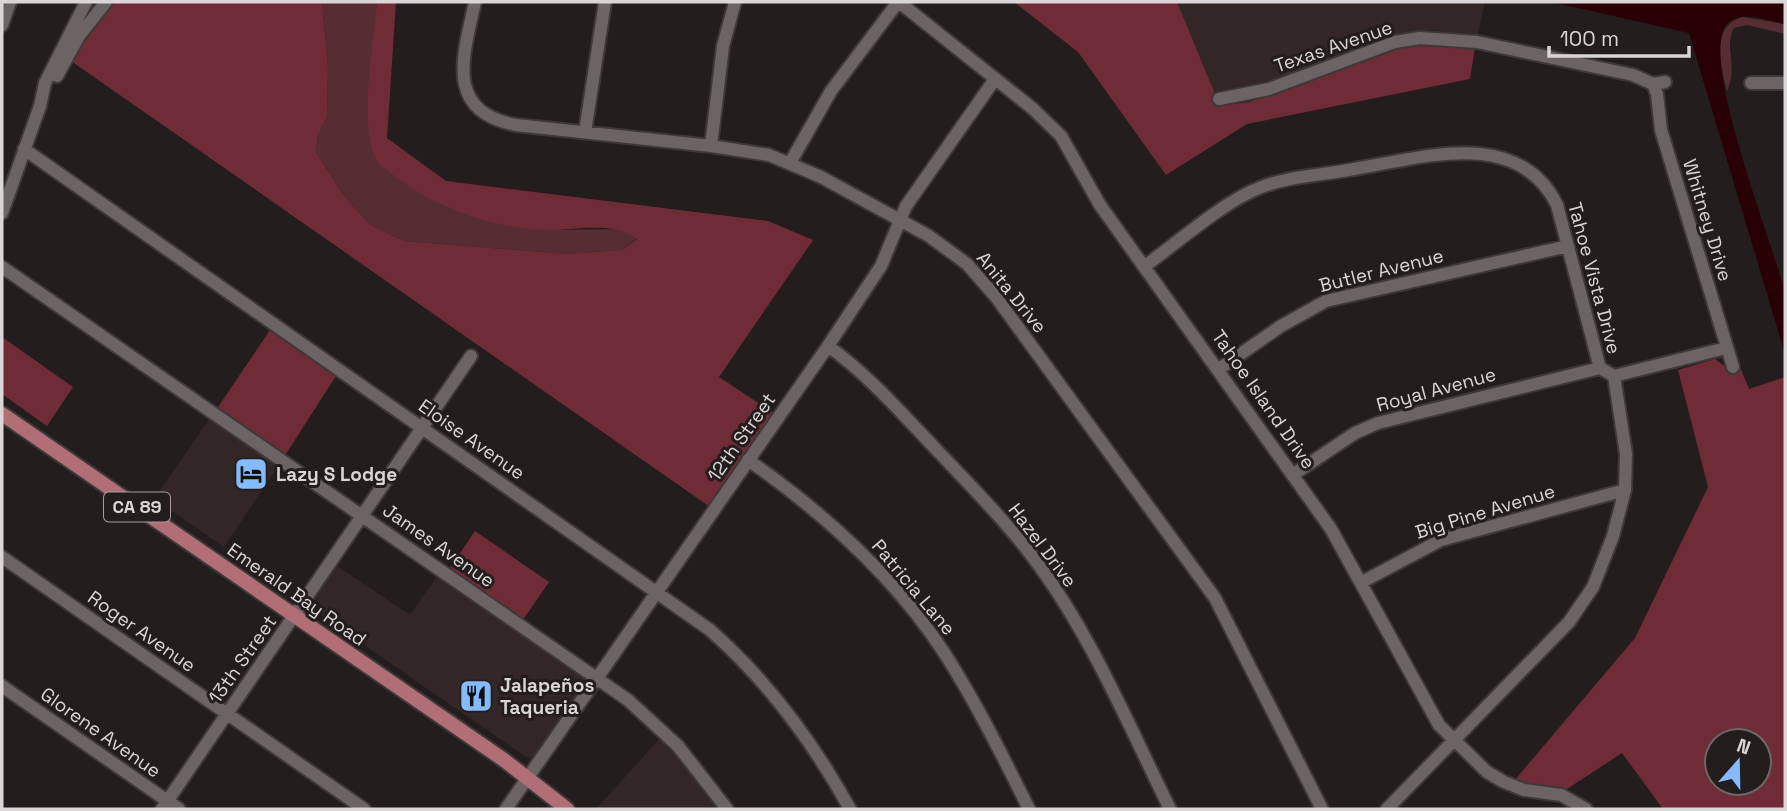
<svg xmlns="http://www.w3.org/2000/svg" width="1787" height="811" viewBox="0 0 1787 811" font-family="'Space Grotesk',sans-serif">
<style>
.built{fill:#322627}
.green{fill:#562d32}
.forest{fill:#6f2c36;fill-rule:evenodd}
.water{fill:#280006}
.lines{fill:none;stroke-linecap:round;stroke-linejoin:round}
.minor-casing{stroke:#3e3939;stroke-width:16}
.major-casing{stroke:#3e3939;stroke-width:18}
.minor{stroke:#6b6364;stroke-width:12}
.major{stroke:#b26e77;stroke-width:14}
.labels{text-anchor:middle;stroke-width:6;stroke-linejoin:round;paint-order:stroke}
.shield{fill:#231d1e;stroke:#a39e9f;stroke-width:2}
.shield-label{font-size:18px;font-weight:bold;fill:#dad5d6}
.street-label{font-size:19px;fill:#dad5d6;stroke:#231d1e}
.poi-label{font-size:19px;font-weight:bold;fill:#dad5d6;stroke:#231d1e;text-anchor:start}
</style>
<rect width="100%" height="100%" fill="#231d1e"/>
<path class="built" d="M 1177,2 L 1485,2 L 1478,34 L 1430,30 L 1398,33 L 1275,80 L 1213,92 Z
M 210,418 L 279,465 L 224,547 L 154,499 Z
M 337,566 L 410,615 L 437,576 L 589,682 L 536,758 L 526,757 L 316,612 L 313,601 Z
M 661,737 L 721,809 L 596,809 Z"/>
<path class="green" d="M 322,2 L 377,2 C 372,55 362,110 376,161 L 545,230 L 623,229 L 637,238 L 622,250 L 567,254 L 404,241 L 369,224 L 342,193 L 316,152 L 318,136 L 327,114 L 328,67 Z
M 1743,17 L 1785,24 L 1785,34 L 1747,25 L 1734,28 C 1723,47 1739,65 1727,91 C 1721,66 1709,26 1743,17 Z"/>
<path class="forest" d="M 112,2 L 322,2 L 328,67 L 327,115 L 318,136 L 316,152 L 342,193 L 369,224 L 404,241 L 567,254 L 622,250 L 637,239 C 616,221 576,230 550,230 C 496,230 433,207 392,174 C 387,170 379,165 376,160 C 359,129 373,38 377,2 L 396,2 L 387,138 L 446,181 L 768,221 L 813,240 L 719,377 L 775,414 L 710,507 L 71,61 Z
M 1014,2 L 1177,2 L 1220,106 L 1249,102 L 1389,51 L 1416,45 L 1475,48 L 1470,79 L 1247,124 L 1166,175 L 1078,52 Z
M 270,330 L 336,376 L 284,457 L 216,410 Z
M 2,337 L 73,387 L 47,426 L 2,394 Z
M 1715,359 L 1730,370 L 1740,367 L 1749,389 L 1785,377 L 1785,809 L 1663,809 L 1622,753 L 1567,789 L 1514,781 L 1635,638 L 1708,487 L 1678,370 ZM 1717,741 L 1759,741 L 1759,783 L 1717,783 Z
M 475,531 L 549,582 L 523,620 L 450,568 Z"/>
<path class="water" d="M 1551,2 L 1785,2 L 1785,24 C 1769,21 1736,8 1725,27 C 1702,67 1772,239 1784,290 C 1787,309 1785,334 1785,354 L 1689,33 Z"/>
<g class="lines">
<defs>
<path id="minor" d="M 475,2 C 463,57 444,111 516,125 L 711,146 L 769,155 L 821,177 L 929,236 L 967,264 L 996,297 L 1215,598 L 1322,809
M 899,2 L 1032,108 L 1061,136 L 1100,205 L 1331,529 L 1439,725 L 1487,772 L 1504,782 L 1524,790 L 1561,795 L 1586,809
M 2,25 L 10,2
M 57,76 L 79,36 L 106,2
M 1751,83 L 1785,83
M 1653,84 L 1657,94 L 1661,130 L 1733,367
M 1219,99 L 1269,89 L 1395,42 L 1420,38 L 1477,42 L 1633,75 L 1653,84 L 1665,82
M 585,132 L 605,2
M 711,146 L 723,46 L 735,2
M 24,149 L 710,630 C 768,681 813,742 850,809
M 790,163 L 831,91 L 898,2
M 2,213 L 40,106 L 45,83 L 86,2
M 1145,266 C 1177,243 1223,202 1259,188 C 1288,176 1324,175 1354,169 C 1422,158 1518,126 1557,205 L 1600,368 L 1614,376 L 1626,454 L 1625,490 L 1613,536 L 1593,587 L 1569,622 L 1387,809
M 2,267 L 628,700 L 678,746 L 727,809
M 828,346 C 867,374 899,410 932,445 C 966,481 1002,517 1032,556 C 1090,632 1128,724 1170,809
M 1219,369 L 1281,326 L 1326,301 L 1568,246
M 1614,376 L 1726,348
M 748,460 C 824,513 895,577 945,654 C 977,704 1003,757 1029,809
M 1294,474 L 1355,433 L 1378,423 L 1600,368
M 2,557 L 364,809
M 1362,582 L 1441,540 L 1625,490
M 2,686 L 179,809
M 162,809 L 471,356
M 506,809 L 828,346 L 881,266 L 906,206 L 995,79"/>
<path id="major" d="M 2,414 L 504,760 L 567,809"/>
</defs>
<use href="#minor" class="minor-casing"/>
<use href="#major" class="major-casing"/>
<use href="#minor" class="minor"/>
<use href="#major" class="major"/>
</g>
<defs>
<symbol id="hotel-square" viewBox="-11 -11 22 22"><rect x="-9" y="-9" width="18" height="18" rx="4" fill="#85bbfb" stroke="#231d1e"/><path d="M-6-4.5h1.5V1H6V5H4.5V3h-9V5H-6ZM-4 0a1.8 1.8 0 1 1 3.6 0ZM.5 0V-2.5h3Q6-2.5 6 0Z" fill="#111"/></symbol>
<symbol id="restaurant-square" viewBox="-11 -11 22 22"><rect x="-9" y="-9" width="18" height="18" rx="4" fill="#85bbfb" stroke="#231d1e"/><path d="M-5-6h1v4h1v-4h1v4h1v-4h1v5L-1.5 .5V6h-2V.5L-5-1ZM5-6V6H3V1.5H1.5Q1.5-4 5-6Z" fill="#111"/></symbol>
</defs>
<g fill-rule="evenodd">
<use href="#hotel-square" x="232" y="455" width="38" height="38"/>
<use href="#restaurant-square" x="457" y="677" width="38" height="38"/>
</g>
<g class="labels">
<rect class="shield" x="104" y="492.5" width="66" height="29" rx="5"/>
<g class="shield-label">
<text x="137" y="513">CA 89</text>
</g>
<g class="street-label">
<text transform="translate(1333 46) rotate(-19)" y="7">Texas Avenue</text>
<text transform="translate(1708 220) rotate(73)" y="7">Whitney Drive</text>
<text transform="translate(1381 270) rotate(-14)" y="7">Butler Avenue</text>
<text transform="translate(1595 278) rotate(75)" y="7">Tahoe Vista Drive</text>
<text transform="translate(1012 292) rotate(51)" y="7">Anita Drive</text>
<text transform="translate(1436 389) rotate(-15)" y="7">Royal Avenue</text>
<text transform="translate(1264 399) rotate(55)" y="7">Tahoe Island Drive</text>
<text transform="translate(741 437) rotate(-55)" y="7">12th Street</text>
<text transform="translate(472 439) rotate(35)" y="7">Eloise Avenue</text>
<text transform="translate(1485 511) rotate(-17)" y="7">Big Pine Avenue</text>
<text transform="translate(439 545) rotate(35)" y="7">James Avenue</text>
<text transform="translate(1043 545) rotate(53)" y="7">Hazel Drive</text>
<text transform="translate(914 587) rotate(50)" y="7">Patricia Lane</text>
<text transform="translate(297 594) rotate(35)" y="7">Emerald Bay Road</text>
<text transform="translate(142 631) rotate(35)" y="7">Roger Avenue</text>
<text transform="translate(242 659) rotate(-55)" y="7">13th Street</text>
<text transform="translate(101 732) rotate(35)" y="7">Glorene Avenue</text>
</g>
<g class="poi-label">
<text x="276" y="481">Lazy S Lodge</text>
<text x="500" y="692">Jalapeños<tspan x="500" dy="22">Taqueria</tspan></text>
</g>
</g>
<rect width="1787" height="811" fill="none" stroke="#dad5d6" stroke-width="7"/>
<g transform="translate(1738 762) rotate(20)"><circle r="33" fill="#231d1e" stroke="#6c6768" stroke-width="2"/>
<path d="M0-5L12 26L0 18L-12 26Z" fill="#85bbfb"/>
<text y="-10" font-size="19" font-weight="bold" text-anchor="middle" fill="#dad5d6">N</text>
</g>
<path d="M1549 46v10h140v-10" fill="none" stroke="#dad5d6" stroke-width="3.5"/>
<text x="1560" y="46" font-size="21" fill="#dad5d6" stroke="#231d1e" stroke-width="5" paint-order="stroke">100 m</text>
</svg>
